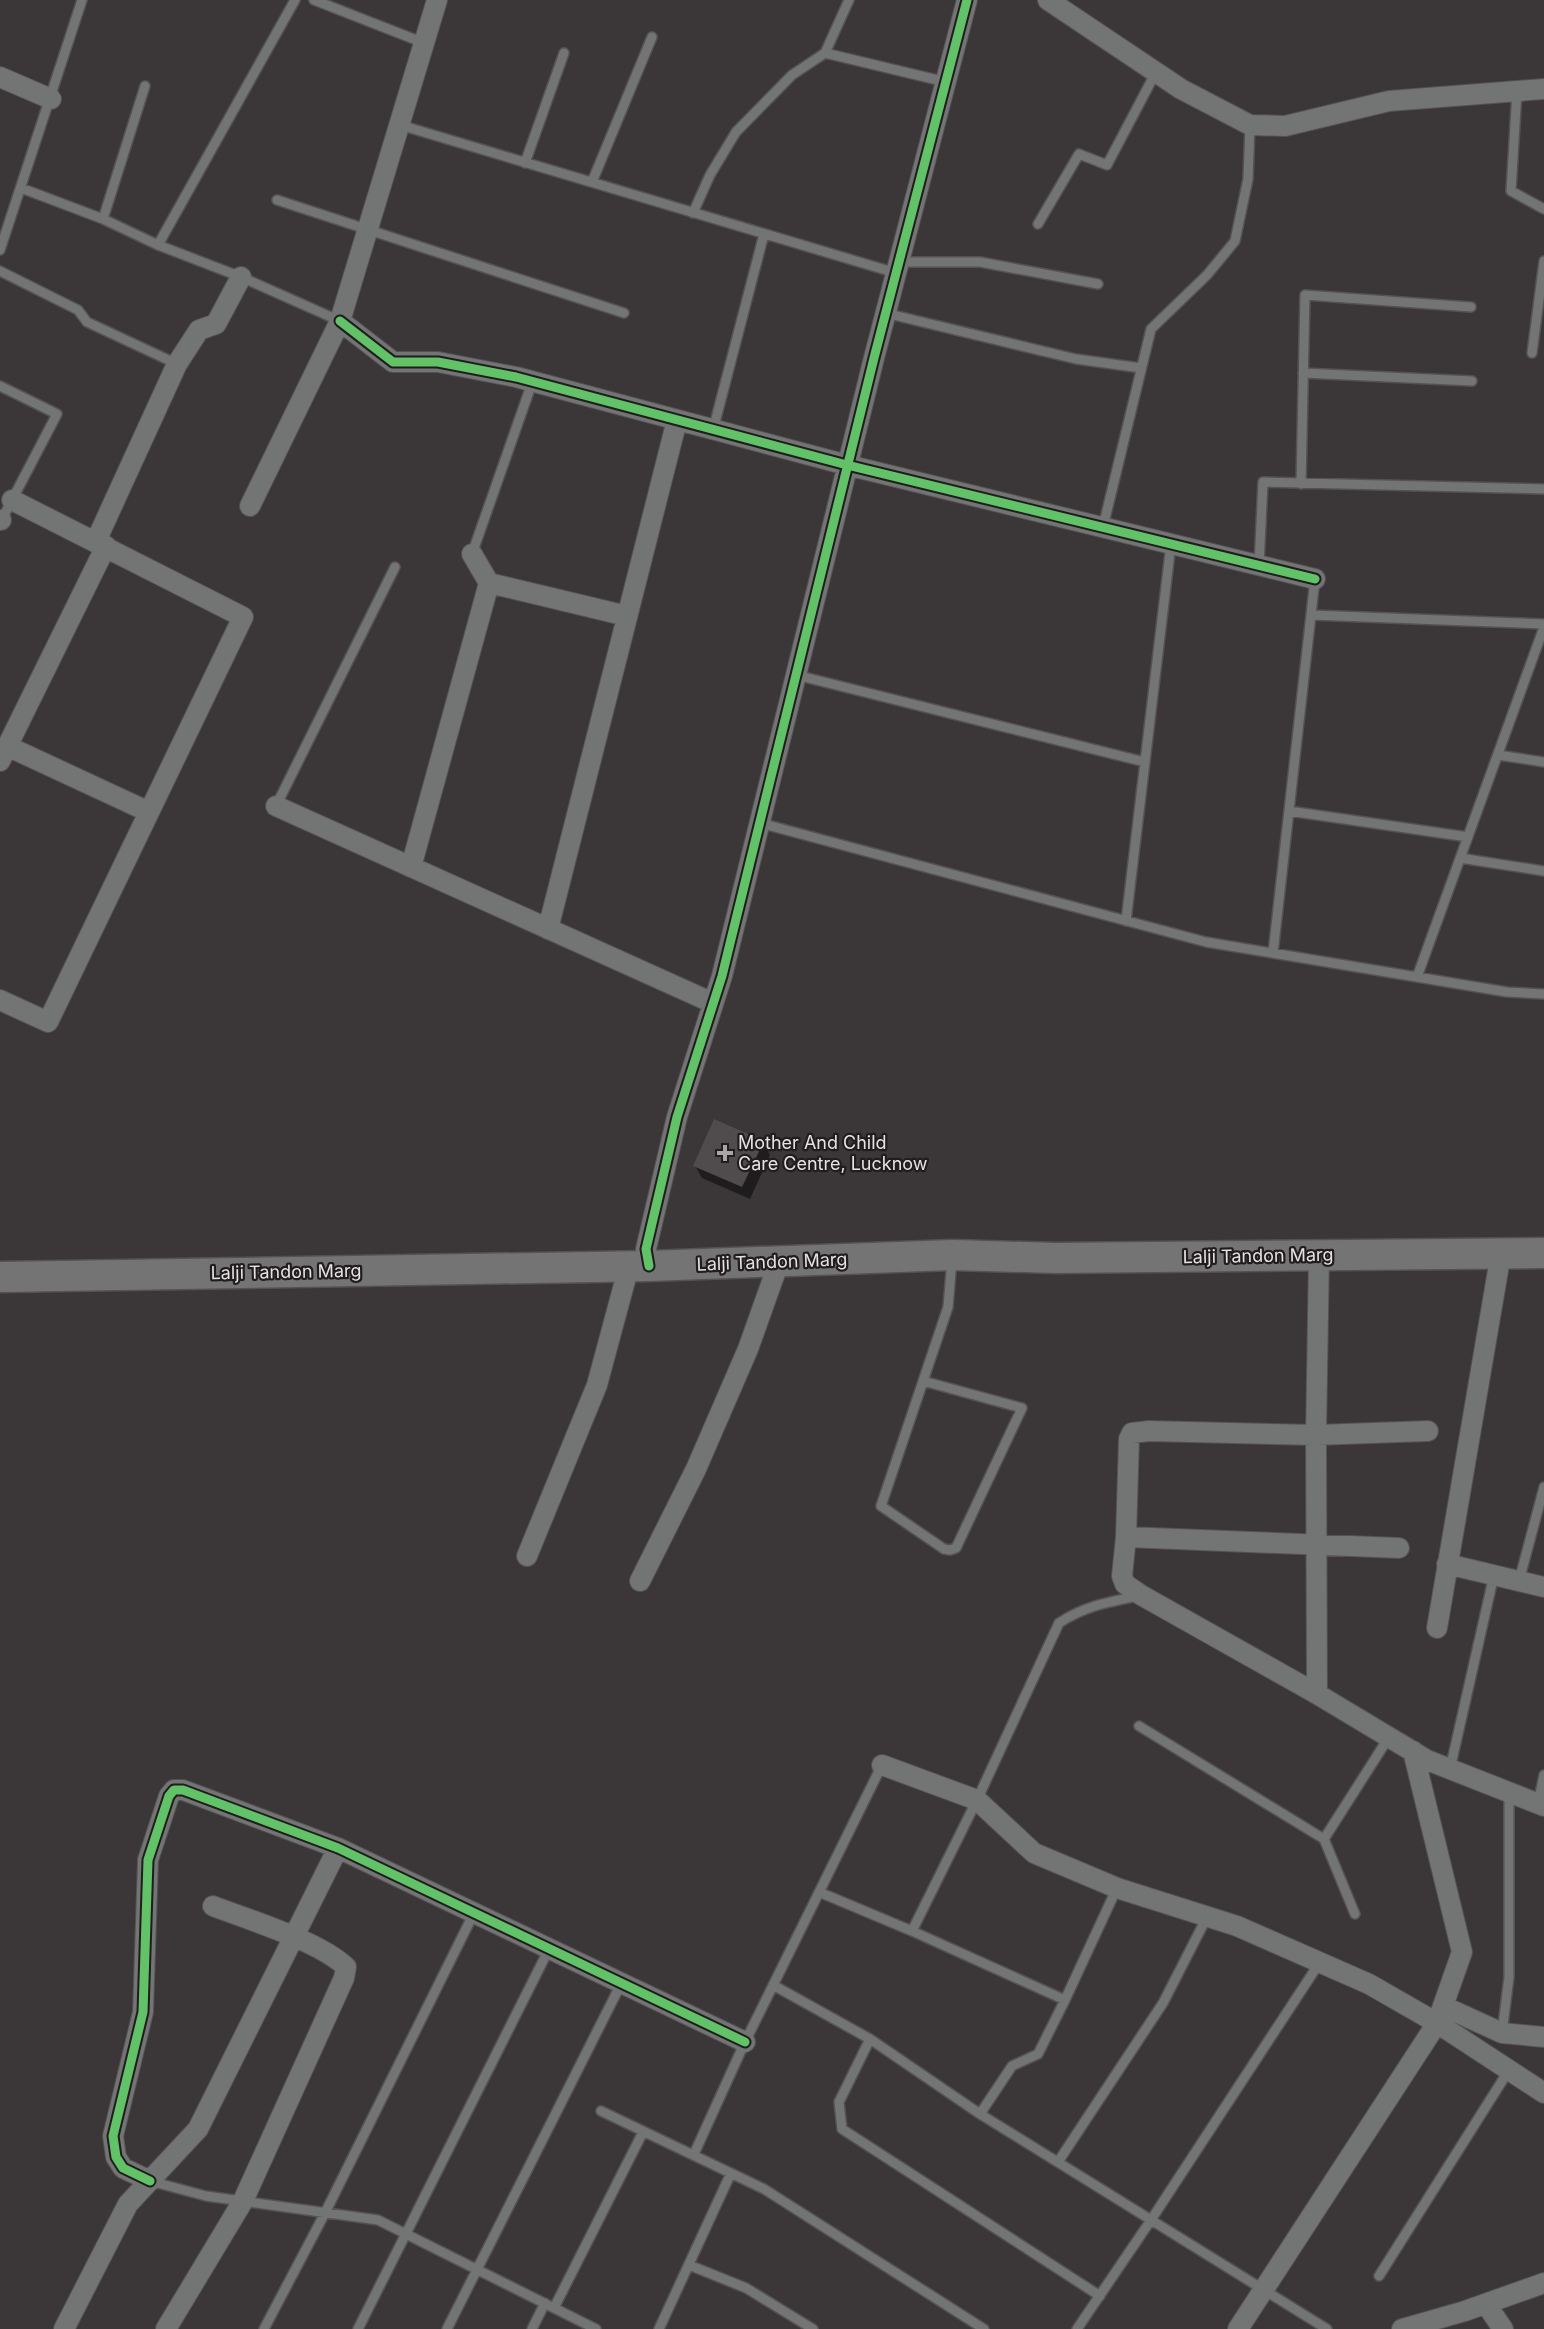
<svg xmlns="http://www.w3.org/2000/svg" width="1544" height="2329" viewBox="0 0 1544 2329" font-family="Inter,sans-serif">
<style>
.shadow{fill:#0007}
.building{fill:#504c4d}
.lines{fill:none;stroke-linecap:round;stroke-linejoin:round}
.service-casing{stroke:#565253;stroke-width:12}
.minor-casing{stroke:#565253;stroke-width:22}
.primary-casing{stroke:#565253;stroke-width:33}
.service{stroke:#737474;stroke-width:9}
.minor{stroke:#737474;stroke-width:20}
.primary{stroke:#757474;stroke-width:30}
.cycleway-casing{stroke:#211d1e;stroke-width:13}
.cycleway{stroke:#61c268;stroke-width:9}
.poi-dot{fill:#aaa5a6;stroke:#211d1e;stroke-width:2}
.labels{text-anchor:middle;stroke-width:4.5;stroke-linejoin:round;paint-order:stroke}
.poi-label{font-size:18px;fill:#e6e1e2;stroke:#211d1e;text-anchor:start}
.street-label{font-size:18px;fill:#e6e1e2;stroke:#211d1e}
</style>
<rect width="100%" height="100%" fill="#3b3637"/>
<path class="shadow" d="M 763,1142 L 770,1155 L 750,1199 L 702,1178 L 695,1166 Z"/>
<path class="building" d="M 714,1119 L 764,1141 L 742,1187 L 693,1166 Z"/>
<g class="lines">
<defs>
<path id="service" d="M 314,0 L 424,43
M 825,53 L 946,82
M 1517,91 L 1511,191 L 1544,209
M 400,125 L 896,273
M 525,163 L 564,53
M 592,182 L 652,37
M 21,188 L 103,219 L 158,245 L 241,277 L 340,321
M 277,200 L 624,313
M 693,213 L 710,175 L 736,132 L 792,75 L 825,53 L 849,0
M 103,219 L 145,86
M 1038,224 L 1079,154 L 1107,165 L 1156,72
M 158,245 L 295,0
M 0,250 L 82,0
M 899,262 L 980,262 L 1098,284
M 0,271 L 78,310 L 87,322 L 177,364
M 885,313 L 1076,359 L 1141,368
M 1532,353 L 1544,261
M 1303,373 L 1472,381
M 0,386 L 57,414 L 0,523
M 713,430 L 764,234
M 1301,484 L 1305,295 L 1471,307
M 1103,527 L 1151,329 L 1207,275 L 1235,241 L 1248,179 L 1250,125
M 472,554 L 532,383
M 1259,565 L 1263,482 L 1544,489
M 1311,615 L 1544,624
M 796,675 L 1145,762
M 1498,755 L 1544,762
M 276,806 L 395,567
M 1289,811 L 1468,837
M 760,823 L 1206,942 L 1507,992 L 1544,994
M 1460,858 L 1544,871
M 1126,921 L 1171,544
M 1273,953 L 1315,579
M 1417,977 L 1544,627
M 923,1381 L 1022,1408 L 956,1548 L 950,1550 L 944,1549 L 881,1506 L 948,1307 L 952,1260
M 1519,1581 L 1544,1487
M 1139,1726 L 1324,1839
M 1450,1769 L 1494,1575
M 1538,1804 L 1544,1775
M 819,1892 L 912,1931 L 1065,2000
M 1355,1914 L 1324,1839 L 1389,1737
M 912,1931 L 977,1800 L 1059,1623 C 1085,1606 1108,1602 1139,1596
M 773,1985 L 870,2039 L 980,2114 L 1327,2329
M 1502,2033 L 1509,1977 L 1509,1793
M 870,2039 L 839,2102 L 842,2129 L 1100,2296
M 601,2111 L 764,2189 L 984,2329
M 980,2114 L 1012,2066 L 1038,2054 L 1065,2000 L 1117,1888
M 694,2154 L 745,2042 L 882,1765
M 1058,2162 L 1163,2003 L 1207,1917
M 150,2181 L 206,2196 L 378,2220 L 596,2329
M 689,2265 L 746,2288 L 813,2329
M 1379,2276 L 1509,2070
M 554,2308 L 643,2132
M 264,2329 L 325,2213 L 474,1913
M 358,2329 L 549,1949
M 447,2329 L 621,1984
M 532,2329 L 545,2303
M 659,2329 L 731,2173
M 1077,2329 L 1151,2220 L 1320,1962"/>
<path id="minor" d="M 1048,0 L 1181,89 L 1250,125 L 1285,126 L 1389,101 L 1544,89
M 0,77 L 51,99
M 340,321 L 393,362 L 438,362 L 516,377 L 847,465 L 1315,579
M 250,506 L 340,321 L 437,0
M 0,520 L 1,520
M 96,541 L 177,364 L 199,330 L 216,324 L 241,277
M 472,554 L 489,583 L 627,616
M 7,746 L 149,812
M 0,761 L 106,546
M 276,806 L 713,1003
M 411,867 L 489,583
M 548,929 L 677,420
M 0,1000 L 48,1022 L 243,617 L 12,500
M 649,1266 L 646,1249 L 677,1117 L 722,976 L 874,358 L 967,0
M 1428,1431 L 1316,1435 L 1149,1431 L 1132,1433 L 1129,1439 L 1126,1537 L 1122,1576 L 1125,1584 L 1141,1595 L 1317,1694 L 1427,1760 L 1544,1806
M 1126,1537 L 1399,1548
M 527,1556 L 597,1385 L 629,1266
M 1447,1564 L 1544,1587
M 640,1581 L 696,1469 L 748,1349 L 779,1262
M 1437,1628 L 1501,1253
M 1317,1694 L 1316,1435 L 1319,1256
M 882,1765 L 977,1800 L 1034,1853 L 1117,1888 L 1237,1926 L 1369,1984 L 1437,2023 L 1544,2093
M 1443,2006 L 1502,2033 L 1544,2037
M 150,2181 L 123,2168 L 116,2157 L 113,2136 L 143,2012 L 148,1860 L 169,1796 L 174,1790 L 183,1790 L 338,1848 L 745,2042
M 1486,2304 L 1503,2329
M 64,2329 L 128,2204 L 198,2129 L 338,1848
M 166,2329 L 243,2201 L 344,1978 L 346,1967 C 319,1941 249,1920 213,1906
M 1238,2329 L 1437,2023 L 1462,1952 L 1413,1751
M 1402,2329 L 1465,2311 L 1544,2283"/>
<path id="primary" d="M 0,1277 L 649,1266 L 953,1255 L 1056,1258 L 1544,1253"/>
</defs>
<use href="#service" class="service-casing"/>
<use href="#minor" class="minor-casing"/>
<use href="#primary" class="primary-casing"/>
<use href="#service" class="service"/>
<use href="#minor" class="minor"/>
<use href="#primary" class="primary"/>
<defs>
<path id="cycleway" d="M 340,321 L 393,362 L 438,362 L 516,377 L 847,465 L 1315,579
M 649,1266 L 646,1249 L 677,1117 L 722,976 L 874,358 L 967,0
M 150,2181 L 123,2168 L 116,2157 L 113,2136 L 143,2012 L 148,1860 L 169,1796 L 174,1790 L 183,1790 L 338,1848 L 745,2042"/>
</defs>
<use href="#cycleway" class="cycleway-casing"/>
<use href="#cycleway" class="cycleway"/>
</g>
<path class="poi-dot" d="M722 1144h6v6h6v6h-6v6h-6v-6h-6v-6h6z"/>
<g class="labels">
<g class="poi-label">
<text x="738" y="1149">Mother And Child<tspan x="738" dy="21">Care Centre, Lucknow</tspan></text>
</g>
<g class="street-label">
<text transform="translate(1258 1256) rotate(-1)" y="6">Lalji Tandon Marg</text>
<text transform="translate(772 1262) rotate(-2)" y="6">Lalji Tandon Marg</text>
<text transform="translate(286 1272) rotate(-1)" y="6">Lalji Tandon Marg</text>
</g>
</g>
</svg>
